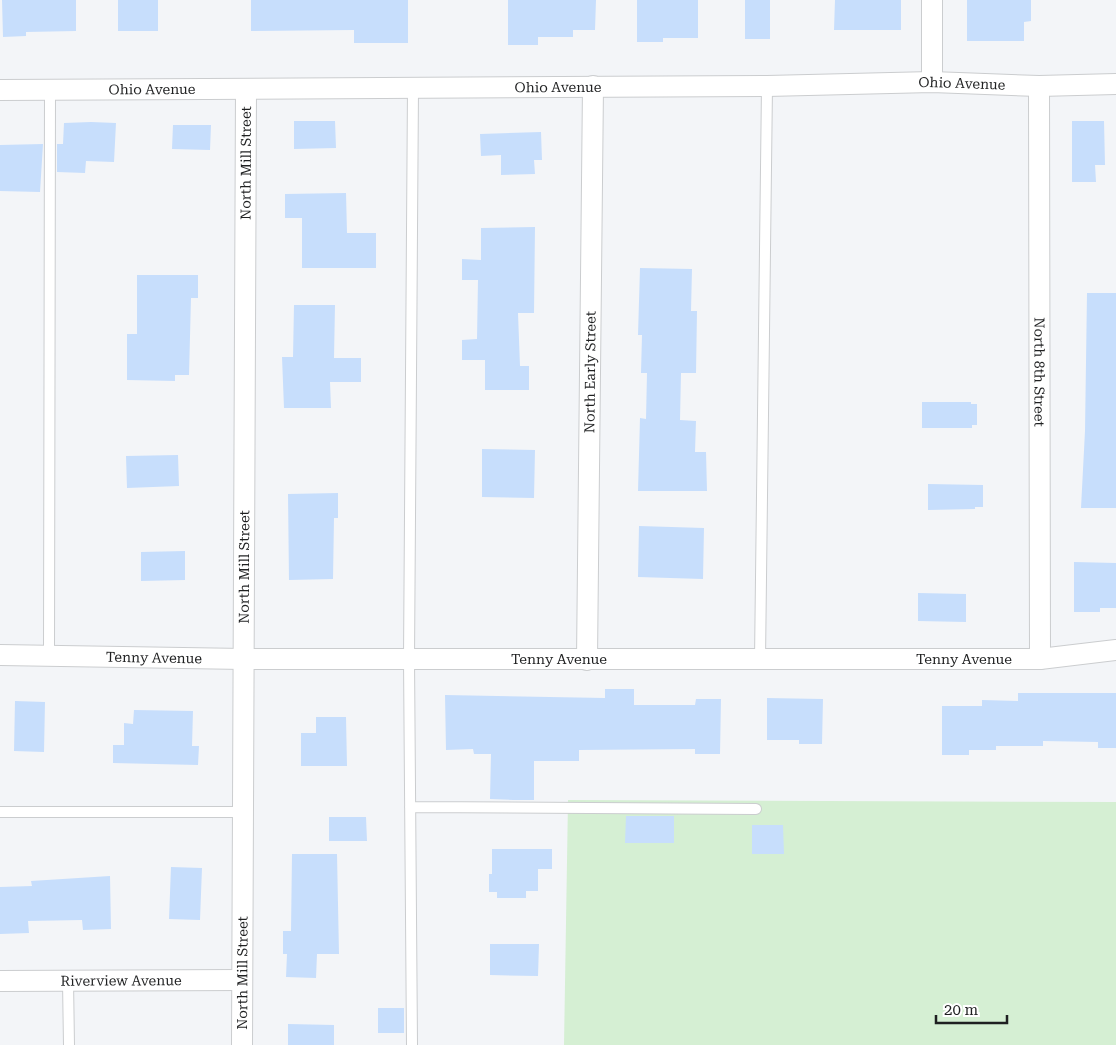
<svg xmlns="http://www.w3.org/2000/svg" width="1116" height="1045" viewBox="0 0 1116 1045" font-family="'Roboto Serif',serif">
<style>
.green{fill:#d5efd3}
.building{fill:#c7defc}
.lines{fill:none;stroke-linecap:round;stroke-linejoin:round}
.service-casing{stroke:#cbcdcf;stroke-width:12}
.minor-casing{stroke:#cbcdcf;stroke-width:22}
.service{stroke:#fff;stroke-width:10}
.minor{stroke:#fff;stroke-width:20}
.labels{text-anchor:middle;stroke-width:5;stroke-linejoin:round;paint-order:stroke}
.street-label{font-size:14px;fill:#1f2021;stroke:#fff}
</style>
<rect width="100%" height="100%" fill="#f3f5f8"/>
<path class="green" d="M 568,800 L 1116,802 L 1116,1045 L 564,1045 Z"/>
<path class="building" d="M 2,0 L 76,0 L 76,31 L 26,32 L 26,36 L 3,37 Z
M 118,0 L 158,0 L 158,31 L 118,31 Z
M 251,0 L 408,0 L 408,43 L 354,43 L 354,30 L 251,31 Z
M 508,0 L 596,0 L 595,30 L 573,30 L 573,37 L 538,37 L 538,45 L 508,45 Z
M 637,0 L 698,0 L 698,38 L 663,38 L 663,42 L 637,42 Z
M 745,0 L 770,0 L 770,39 L 745,39 Z
M 835,0 L 901,0 L 901,30 L 834,30 Z
M 967,0 L 1031,0 L 1031,21 L 1024,22 L 1024,41 L 967,41 Z
M 294,121 L 335,121 L 336,148 L 294,149 Z
M 1072,121 L 1104,121 L 1105,165 L 1095,165 L 1096,182 L 1072,182 Z
M 91,122 L 116,123 L 114,162 L 86,161 L 85,173 L 57,172 L 57,144 L 63,144 L 64,123 Z
M 173,125 L 211,125 L 210,150 L 172,149 Z
M 541,132 L 542,160 L 534,160 L 535,174 L 501,175 L 501,155 L 481,156 L 480,134 Z
M 43,144 L 40,192 L 0,191 L 0,145 Z
M 346,193 L 347,233 L 376,233 L 376,268 L 302,268 L 302,218 L 285,218 L 285,194 Z
M 535,227 L 534,313 L 518,313 L 520,366 L 529,366 L 529,390 L 485,390 L 485,360 L 462,360 L 462,340 L 477,339 L 478,280 L 462,280 L 462,259 L 481,260 L 481,228 Z
M 640,268 L 692,269 L 691,311 L 697,311 L 696,373 L 681,373 L 680,420 L 696,421 L 695,452 L 706,452 L 707,491 L 638,491 L 640,418 L 646,419 L 647,373 L 641,373 L 642,335 L 638,335 Z
M 137,275 L 198,275 L 198,298 L 191,298 L 189,375 L 175,375 L 175,381 L 127,380 L 127,334 L 137,334 Z
M 1087,293 L 1116,293 L 1116,508 L 1081,508 L 1085,431 Z
M 294,305 L 335,305 L 334,358 L 361,358 L 361,382 L 330,382 L 331,408 L 284,408 L 282,357 L 293,357 Z
M 922,402 L 971,402 L 971,404 L 977,404 L 977,425 L 972,425 L 972,428 L 922,428 Z
M 482,449 L 535,450 L 534,498 L 482,497 Z
M 178,455 L 179,486 L 127,488 L 126,456 Z
M 928,484 L 983,485 L 983,507 L 975,507 L 975,509 L 928,510 Z
M 338,493 L 338,518 L 334,518 L 333,579 L 289,580 L 288,494 Z
M 639,526 L 704,528 L 703,579 L 638,577 Z
M 185,551 L 185,580 L 141,581 L 141,552 Z
M 1074,562 L 1116,563 L 1116,608 L 1100,608 L 1100,612 L 1074,612 Z
M 918,593 L 966,594 L 966,622 L 918,621 Z
M 605,689 L 634,689 L 634,705 L 695,705 L 696,699 L 721,699 L 720,754 L 695,754 L 695,749 L 579,750 L 579,761 L 534,761 L 534,800 L 513,800 L 490,799 L 491,754 L 474,754 L 473,749 L 446,750 L 445,695 L 605,698 Z
M 1018,693 L 1116,693 L 1116,748 L 1098,748 L 1098,742 L 1043,741 L 1043,746 L 996,746 L 996,750 L 969,750 L 969,755 L 942,755 L 942,706 L 982,706 L 982,700 L 1018,701 Z
M 767,698 L 823,699 L 822,744 L 799,744 L 799,740 L 767,740 Z
M 15,701 L 45,702 L 44,752 L 14,751 Z
M 134,710 L 193,711 L 192,746 L 199,746 L 198,765 L 113,763 L 113,745 L 124,745 L 124,723 L 133,724 Z
M 316,717 L 346,717 L 347,766 L 301,766 L 301,733 L 316,733 Z
M 626,816 L 674,816 L 674,843 L 625,843 Z
M 329,817 L 366,817 L 367,841 L 329,841 Z
M 752,825 L 783,825 L 784,854 L 752,854 Z
M 492,849 L 552,849 L 552,869 L 538,869 L 538,891 L 526,891 L 526,898 L 497,898 L 497,892 L 489,892 L 489,874 L 492,874 Z
M 292,854 L 337,854 L 339,954 L 317,954 L 316,978 L 286,977 L 287,954 L 283,954 L 283,931 L 291,931 Z
M 171,867 L 202,868 L 200,920 L 169,919 Z
M 110,876 L 111,929 L 83,930 L 82,920 L 28,921 L 29,933 L 0,934 L 0,887 L 32,886 L 31,881 Z
M 490,944 L 539,944 L 538,976 L 490,975 Z
M 378,1008 L 404,1008 L 404,1033 L 378,1033 Z
M 288,1024 L 334,1025 L 334,1045 L 288,1045 Z"/>
<g class="lines">
<defs>
<path id="service" d="M 49,655 L 50,90
M 760,660 L 767,86
M 410,807 L 756,809
M 0,812 L 244,812
M 68,981 L 69,1045
M 412,1045 L 409,659 L 413,88"/>
<g id="minor">
<path d="M 932,82 L 932,0"/>
<path id="s1" d="M 1039,86 L 1040,659"/>
<path id="s2" d="M 0,90 L 767,86 L 932,82 L 1039,86 L 1116,84"/>
<path id="s3" d="M 0,655 L 244,659 L 1040,659 L 1116,650"/>
<path id="s4" d="M 587,660 L 593,86"/>
<path id="s5" d="M 0,981 L 242,980"/>
<path id="s6" d="M 242,1045 L 246,90"/>
</g>
</defs>
<use href="#service" class="service-casing"/>
<use href="#minor" class="minor-casing"/>
<use href="#service" class="service"/>
<use href="#minor" class="minor"/>
</g>
<g class="labels">
<g class="street-label">
<text dy="5" stroke="none"><textPath href="#s2" startOffset="962">Ohio Avenue</textPath></text>
<text dy="5" stroke="none"><textPath href="#s2" startOffset="558">Ohio Avenue</textPath></text>
<text dy="5" stroke="none"><textPath href="#s2" startOffset="152">Ohio Avenue</textPath></text>
<text dy="5" stroke="none"><textPath href="#s6" startOffset="882">North Mill Street</textPath></text>
<text dy="5" stroke="none"><textPath href="#s4" startOffset="288">North Early Street</textPath></text>
<text dy="5" stroke="none"><textPath href="#s1" startOffset="286">North 8th Street</textPath></text>
<text dy="5" stroke="none"><textPath href="#s6" startOffset="478">North Mill Street</textPath></text>
<text dy="5" stroke="none"><textPath href="#s3" startOffset="154">Tenny Avenue</textPath></text>
<text dy="5" stroke="none"><textPath href="#s3" startOffset="964">Tenny Avenue</textPath></text>
<text dy="5" stroke="none"><textPath href="#s3" startOffset="559">Tenny Avenue</textPath></text>
<text dy="5" stroke="none"><textPath href="#s6" startOffset="72">North Mill Street</textPath></text>
<text dy="5" stroke="none"><textPath href="#s5" startOffset="121">Riverview Avenue</textPath></text>
</g>
</g>
<path d="M936 1015v8h71v-8" fill="none" stroke="#1f2021" stroke-width="2.5"/>
<text x="944" y="1015" font-size="15" fill="#1f2021" stroke="#ffffff" stroke-width="4" paint-order="stroke">20 m</text>
</svg>
